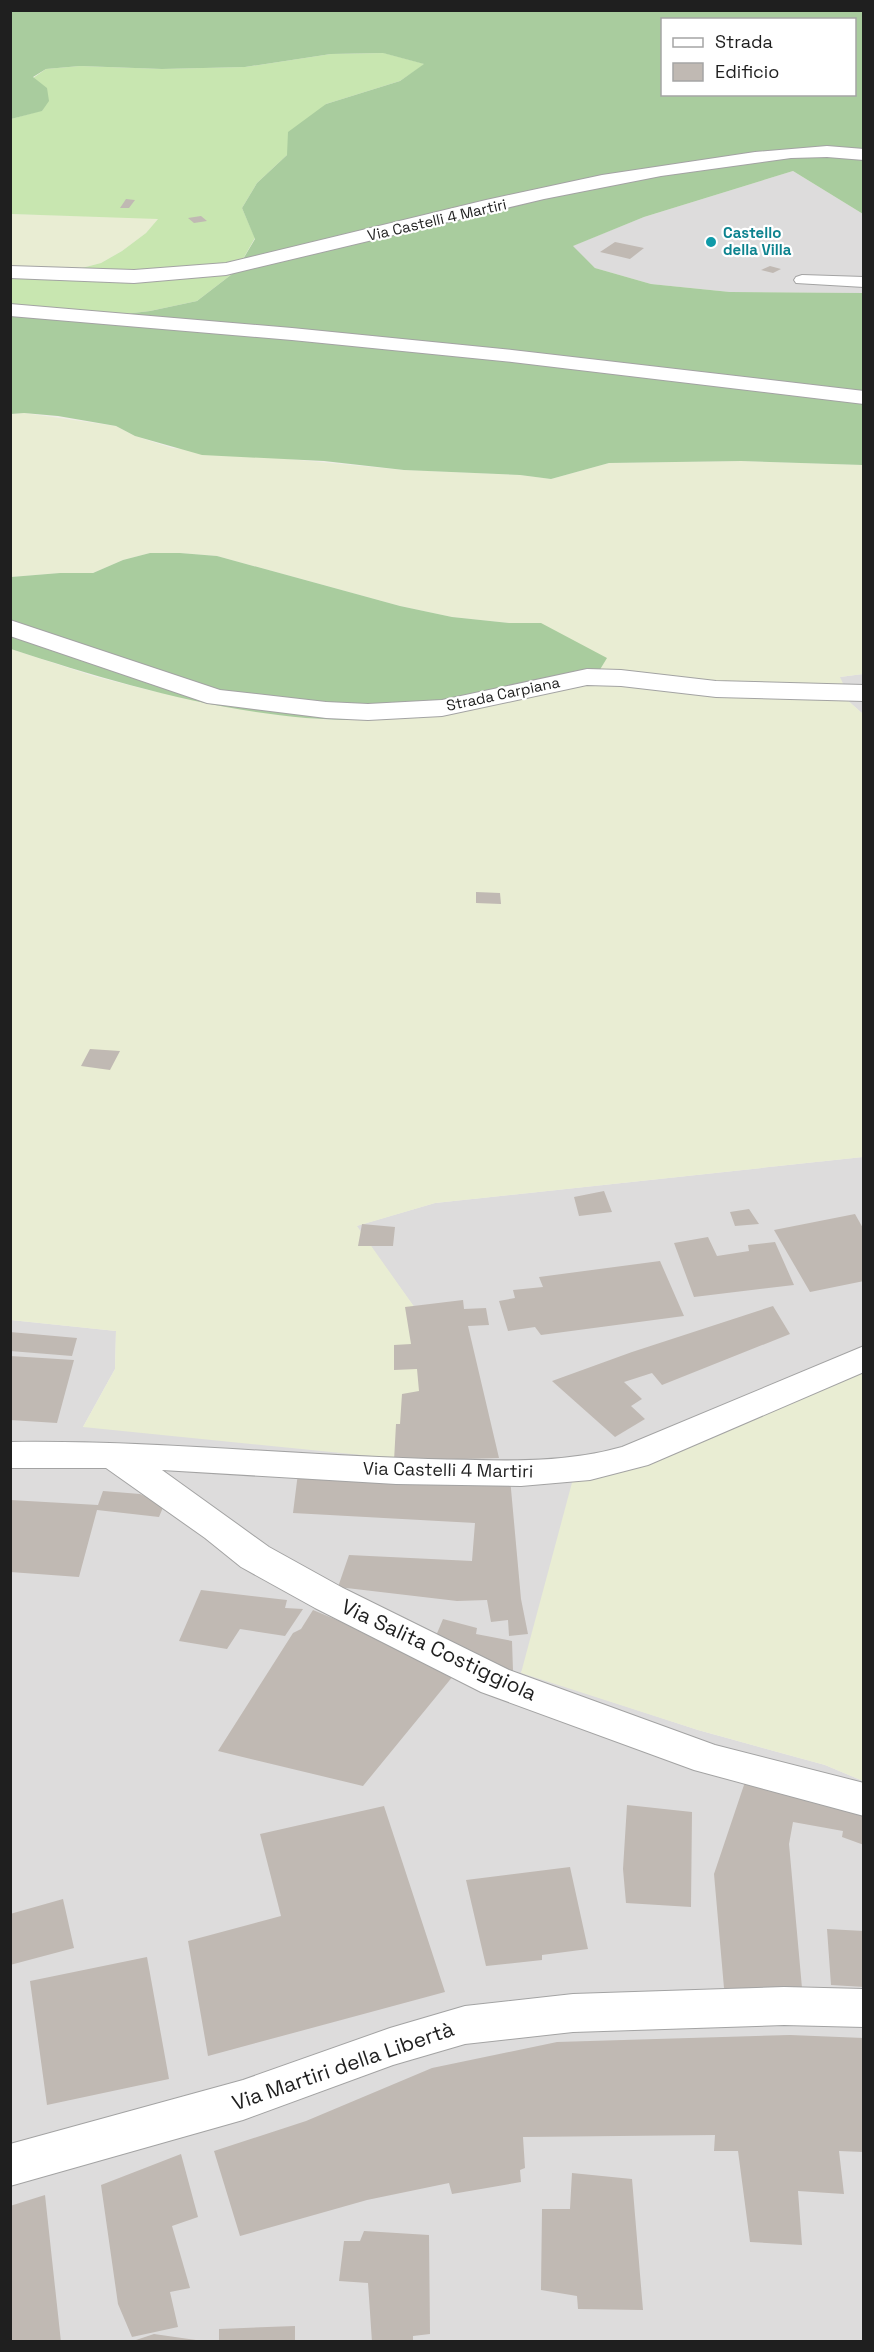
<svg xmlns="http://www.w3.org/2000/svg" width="874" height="2352" viewBox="0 0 874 2352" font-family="'Space Grotesk',sans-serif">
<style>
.residential{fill:#dddcdc}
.farmland{fill:#e9edd3}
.grass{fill:#c8e6b0}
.forest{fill:#a9cc9e;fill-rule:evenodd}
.building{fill:#c0b9b3}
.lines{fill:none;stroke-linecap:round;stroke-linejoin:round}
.service-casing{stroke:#a3a3a3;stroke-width:2}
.minor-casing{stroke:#a3a3a3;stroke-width:2}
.service{fill:#fff;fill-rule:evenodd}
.minor{fill:#fff;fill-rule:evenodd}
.culture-dot{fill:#0f9aa8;stroke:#fff;stroke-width:2}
.labels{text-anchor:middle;stroke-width:4.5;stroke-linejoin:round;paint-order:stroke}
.far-street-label{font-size:15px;fill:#1f1f1f;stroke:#fff}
.far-culture-label{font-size:15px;font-weight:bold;fill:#0d838f;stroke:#fff;text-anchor:start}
.street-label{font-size:18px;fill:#1f1f1f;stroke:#fff}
.near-street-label{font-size:21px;fill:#1f1f1f;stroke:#fff}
</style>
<rect width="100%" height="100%" fill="#efede6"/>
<path class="residential" d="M 793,171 L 863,214 L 863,293 L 730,292 L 651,284 L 595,268 L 572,246 L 644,217 Z
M 863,674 L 863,714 L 838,692 L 840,677 Z
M 863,1157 L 863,1356 L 521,1672 L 698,1730 L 825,1765 L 863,1781 L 863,2341 L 11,2342 L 11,1320 L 116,1331 L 115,1369 L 83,1427 L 432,1332 L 356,1226 L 435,1203 Z"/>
<path class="farmland" d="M 10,214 L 159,218 L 146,233 L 122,251 L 101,263 L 50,276 L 11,274 Z
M 24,413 L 116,426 L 135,436 L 172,448 L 404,470 L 520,475 L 551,479 L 609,463 L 741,461 L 863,465 L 863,674 L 840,677 L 847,692 L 838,692 L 863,714 L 863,1157 L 435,1203 L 357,1226 L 432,1332 L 411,1460 L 83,1427 L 115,1369 L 116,1331 L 11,1320 L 11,649 L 93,676 L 148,690 L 277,715 L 332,720 L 414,718 L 440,714 L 541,623 L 509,623 L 452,617 L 400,606 L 217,556 L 180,553 L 150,553 L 123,560 L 93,573 L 60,573 L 11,577 L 11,414 Z
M 863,1356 L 863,1781 L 825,1765 L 698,1730 L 521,1673 L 577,1464 Z"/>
<path class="grass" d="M 384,53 L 425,64 L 400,81 L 326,104 L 287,155 L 257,183 L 242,208 L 255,238 L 236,271 L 197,301 L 150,311 L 91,318 L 11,317 L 10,274 L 51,276 L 101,263 L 122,251 L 146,233 L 158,219 L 11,214 L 11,119 L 43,110 L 33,78 L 46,69 L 80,66 L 162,69 L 245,67 L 331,54 Z"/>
<path class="forest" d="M 11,11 L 863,11 L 863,214 L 793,171 L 644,217 L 573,246 L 595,268 L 651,284 L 730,292 L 863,293 L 863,465 L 741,461 L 609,463 L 551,479 L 520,475 L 404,470 L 324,461 L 202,455 L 135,436 L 116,426 L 58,416 L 24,413 L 11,414 L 11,317 L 91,318 L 150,311 L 197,301 L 236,271 L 255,239 L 242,208 L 257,183 L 287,155 L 288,132 L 326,104 L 400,81 L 424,64 L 383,53 L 331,54 L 245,67 L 162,69 L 80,66 L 46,69 L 33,77 L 47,88 L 49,101 L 42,111 L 11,119 ZM 662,20 L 854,20 L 854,94 L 662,94 Z
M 150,553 L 180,553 L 217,556 L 400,606 L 452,617 L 509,623 L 541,623 L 607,658 L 593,681 C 535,693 474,711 415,717 C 281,732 137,690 11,649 L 11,577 L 60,573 L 93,573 L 123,560 Z"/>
<path class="building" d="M 126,199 L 135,200 L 129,208 L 120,208 Z
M 201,216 L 207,221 L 194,223 L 188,218 Z
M 615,242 L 644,248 L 630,259 L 600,252 Z
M 770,266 L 781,269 L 773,273 L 761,270 Z
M 476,892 L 500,893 L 501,904 L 476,903 Z
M 90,1049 L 120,1051 L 110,1070 L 81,1066 Z
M 604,1191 L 612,1212 L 579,1216 L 574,1197 Z
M 749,1209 L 759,1224 L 735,1226 L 730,1212 Z
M 855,1214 L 864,1230 L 864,1281 L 810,1292 L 774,1230 Z
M 362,1224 L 395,1227 L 393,1246 L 358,1246 Z
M 708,1237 L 717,1256 L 749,1251 L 748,1245 L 775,1242 L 794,1285 L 694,1297 L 674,1243 Z
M 660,1261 L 684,1316 L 541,1335 L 535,1327 L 508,1331 L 499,1301 L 515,1298 L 513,1290 L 543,1287 L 539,1277 Z
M 463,1300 L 464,1309 L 486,1308 L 489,1325 L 468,1326 L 499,1458 L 394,1461 L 396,1424 L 400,1424 L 402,1394 L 419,1391 L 417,1369 L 394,1370 L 394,1345 L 411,1344 L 405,1307 Z
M 773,1306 L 790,1334 L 662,1385 L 652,1373 L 624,1382 L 642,1399 L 631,1406 L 645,1419 L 615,1437 L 552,1381 L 632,1352 Z
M 10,1332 L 77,1338 L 72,1356 L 10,1351 Z
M 10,1356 L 74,1360 L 57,1423 L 10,1420 Z
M 298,1473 L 510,1478 L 521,1599 L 528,1634 L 509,1636 L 508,1620 L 491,1622 L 487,1600 L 457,1601 L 338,1587 L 349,1555 L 472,1561 L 475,1523 L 293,1513 Z
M 103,1491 L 140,1494 L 164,1505 L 159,1517 L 97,1510 L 79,1577 L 10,1572 L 10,1500 L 98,1505 Z
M 201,1590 L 287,1600 L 285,1608 L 303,1609 L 285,1636 L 240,1629 L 227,1649 L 179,1641 Z
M 313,1610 L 458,1670 L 363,1786 L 218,1751 L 293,1633 L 301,1629 Z
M 443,1619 L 477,1628 L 476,1634 L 512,1641 L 513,1671 L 433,1643 Z
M 746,1779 L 864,1810 L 864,1845 L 842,1837 L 843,1831 L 793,1822 L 789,1844 L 802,1988 L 724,1988 L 714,1874 Z
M 627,1805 L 692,1812 L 691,1907 L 626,1903 L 623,1869 Z
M 384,1806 L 445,1992 L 208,2056 L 188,1941 L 281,1916 L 260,1834 Z
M 570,1867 L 588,1949 L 542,1955 L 542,1960 L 486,1966 L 466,1880 Z
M 63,1899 L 74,1948 L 10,1965 L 10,1914 Z
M 827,1929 L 864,1931 L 864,1987 L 831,1985 Z
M 147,1957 L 169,2079 L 47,2105 L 30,1981 Z
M 790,2035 L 864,2038 L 864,2152 L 839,2151 L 844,2194 L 798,2191 L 802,2245 L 750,2242 L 738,2151 L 714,2151 L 715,2135 L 523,2137 L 525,2168 L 520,2170 L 521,2182 L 452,2194 L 449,2183 L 367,2200 L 240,2236 L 214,2151 L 306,2121 L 432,2068 L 557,2042 Z
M 181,2154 L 198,2217 L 172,2226 L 190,2288 L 170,2292 L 178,2327 L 132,2337 L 118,2304 L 101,2185 Z
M 572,2173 L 632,2179 L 643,2310 L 578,2309 L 577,2296 L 541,2290 L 542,2209 L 570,2209 Z
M 45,2195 L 61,2342 L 10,2342 L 10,2206 Z
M 364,2231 L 429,2235 L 430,2334 L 413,2336 L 413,2342 L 372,2342 L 368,2283 L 339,2281 L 344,2241 L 360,2241 Z
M 295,2326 L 295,2342 L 219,2342 L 219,2329 Z
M 154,2334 L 196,2340 L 196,2342 L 130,2342 Z"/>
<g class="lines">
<defs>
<path id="service" d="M 802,275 L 864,277 L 864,287 L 796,283 L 794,280 L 796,277 Z"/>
<path id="minor" d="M 827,146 L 864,149 L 864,160 L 827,157 L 791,158 L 661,176 L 544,199 L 226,275 L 134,283 L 10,278 L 10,266 L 134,270 L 226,263 L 486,200 L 602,175 L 755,152 Z
M 10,304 L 292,328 L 512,350 L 864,391 L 864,404 L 512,362 L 292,340 L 10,316 Z
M 10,620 L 220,690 L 326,702 L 368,704 L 442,700 L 587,669 L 621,670 L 716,681 L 864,685 L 864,701 L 716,697 L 621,686 L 587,685 L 442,716 L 368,720 L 326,718 L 207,703 L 10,636 Z
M 864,1346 L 864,1372 L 648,1465 L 590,1480 L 521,1486 L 396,1484 L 162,1470 L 269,1547 L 343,1588 L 509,1670 L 715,1745 L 864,1783 L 864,1816 L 694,1770 L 481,1692 L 315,1608 L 241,1567 L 205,1538 L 106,1468 L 10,1468 L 10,1442 C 150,1440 288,1455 428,1459 C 492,1460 560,1465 622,1447 Z
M 784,1987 L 864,1989 L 864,2027 L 784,2025 L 573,2032 L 465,2044 L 393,2065 L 243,2120 L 10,2186 L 10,2144 L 243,2080 L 390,2028 L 465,2006 L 573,1994 Z"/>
</defs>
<use href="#service" class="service-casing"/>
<use href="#minor" class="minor-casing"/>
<use href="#service" class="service"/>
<use href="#minor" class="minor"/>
</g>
<circle class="culture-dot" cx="711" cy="242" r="6"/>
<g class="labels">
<g class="far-street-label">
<text transform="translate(437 220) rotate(-13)" y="5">Via Castelli 4 Martiri</text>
<text transform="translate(503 694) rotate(-12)" y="5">Strada Carpiana</text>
</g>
<g class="far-culture-label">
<text x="723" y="238">Castello<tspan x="723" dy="17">della Villa</tspan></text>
</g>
<g class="street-label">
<text transform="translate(448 1470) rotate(1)" y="6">Via Castelli 4 Martiri</text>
</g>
<g class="near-street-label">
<text transform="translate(439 1650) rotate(25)" y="7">Via Salita Costiggiola</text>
<text transform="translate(343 2066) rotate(-19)" y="7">Via Martiri della Libertà</text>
</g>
</g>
<rect width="874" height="2352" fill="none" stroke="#1f1f1f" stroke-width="24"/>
<rect x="661" y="18" width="195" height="78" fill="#ffffff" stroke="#a5a5a5" stroke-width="1.5"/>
<rect x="673" y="38" width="30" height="9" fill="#ffffff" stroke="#a5a5a5" stroke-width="1.5"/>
<text x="715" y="48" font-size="18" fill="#1f1f1f">Strada</text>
<rect x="673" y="63" width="30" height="18" fill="#c0b9b3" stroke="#a5a5a5" stroke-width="1.5"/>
<text x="715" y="78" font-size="18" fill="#1f1f1f">Edificio</text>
</svg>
